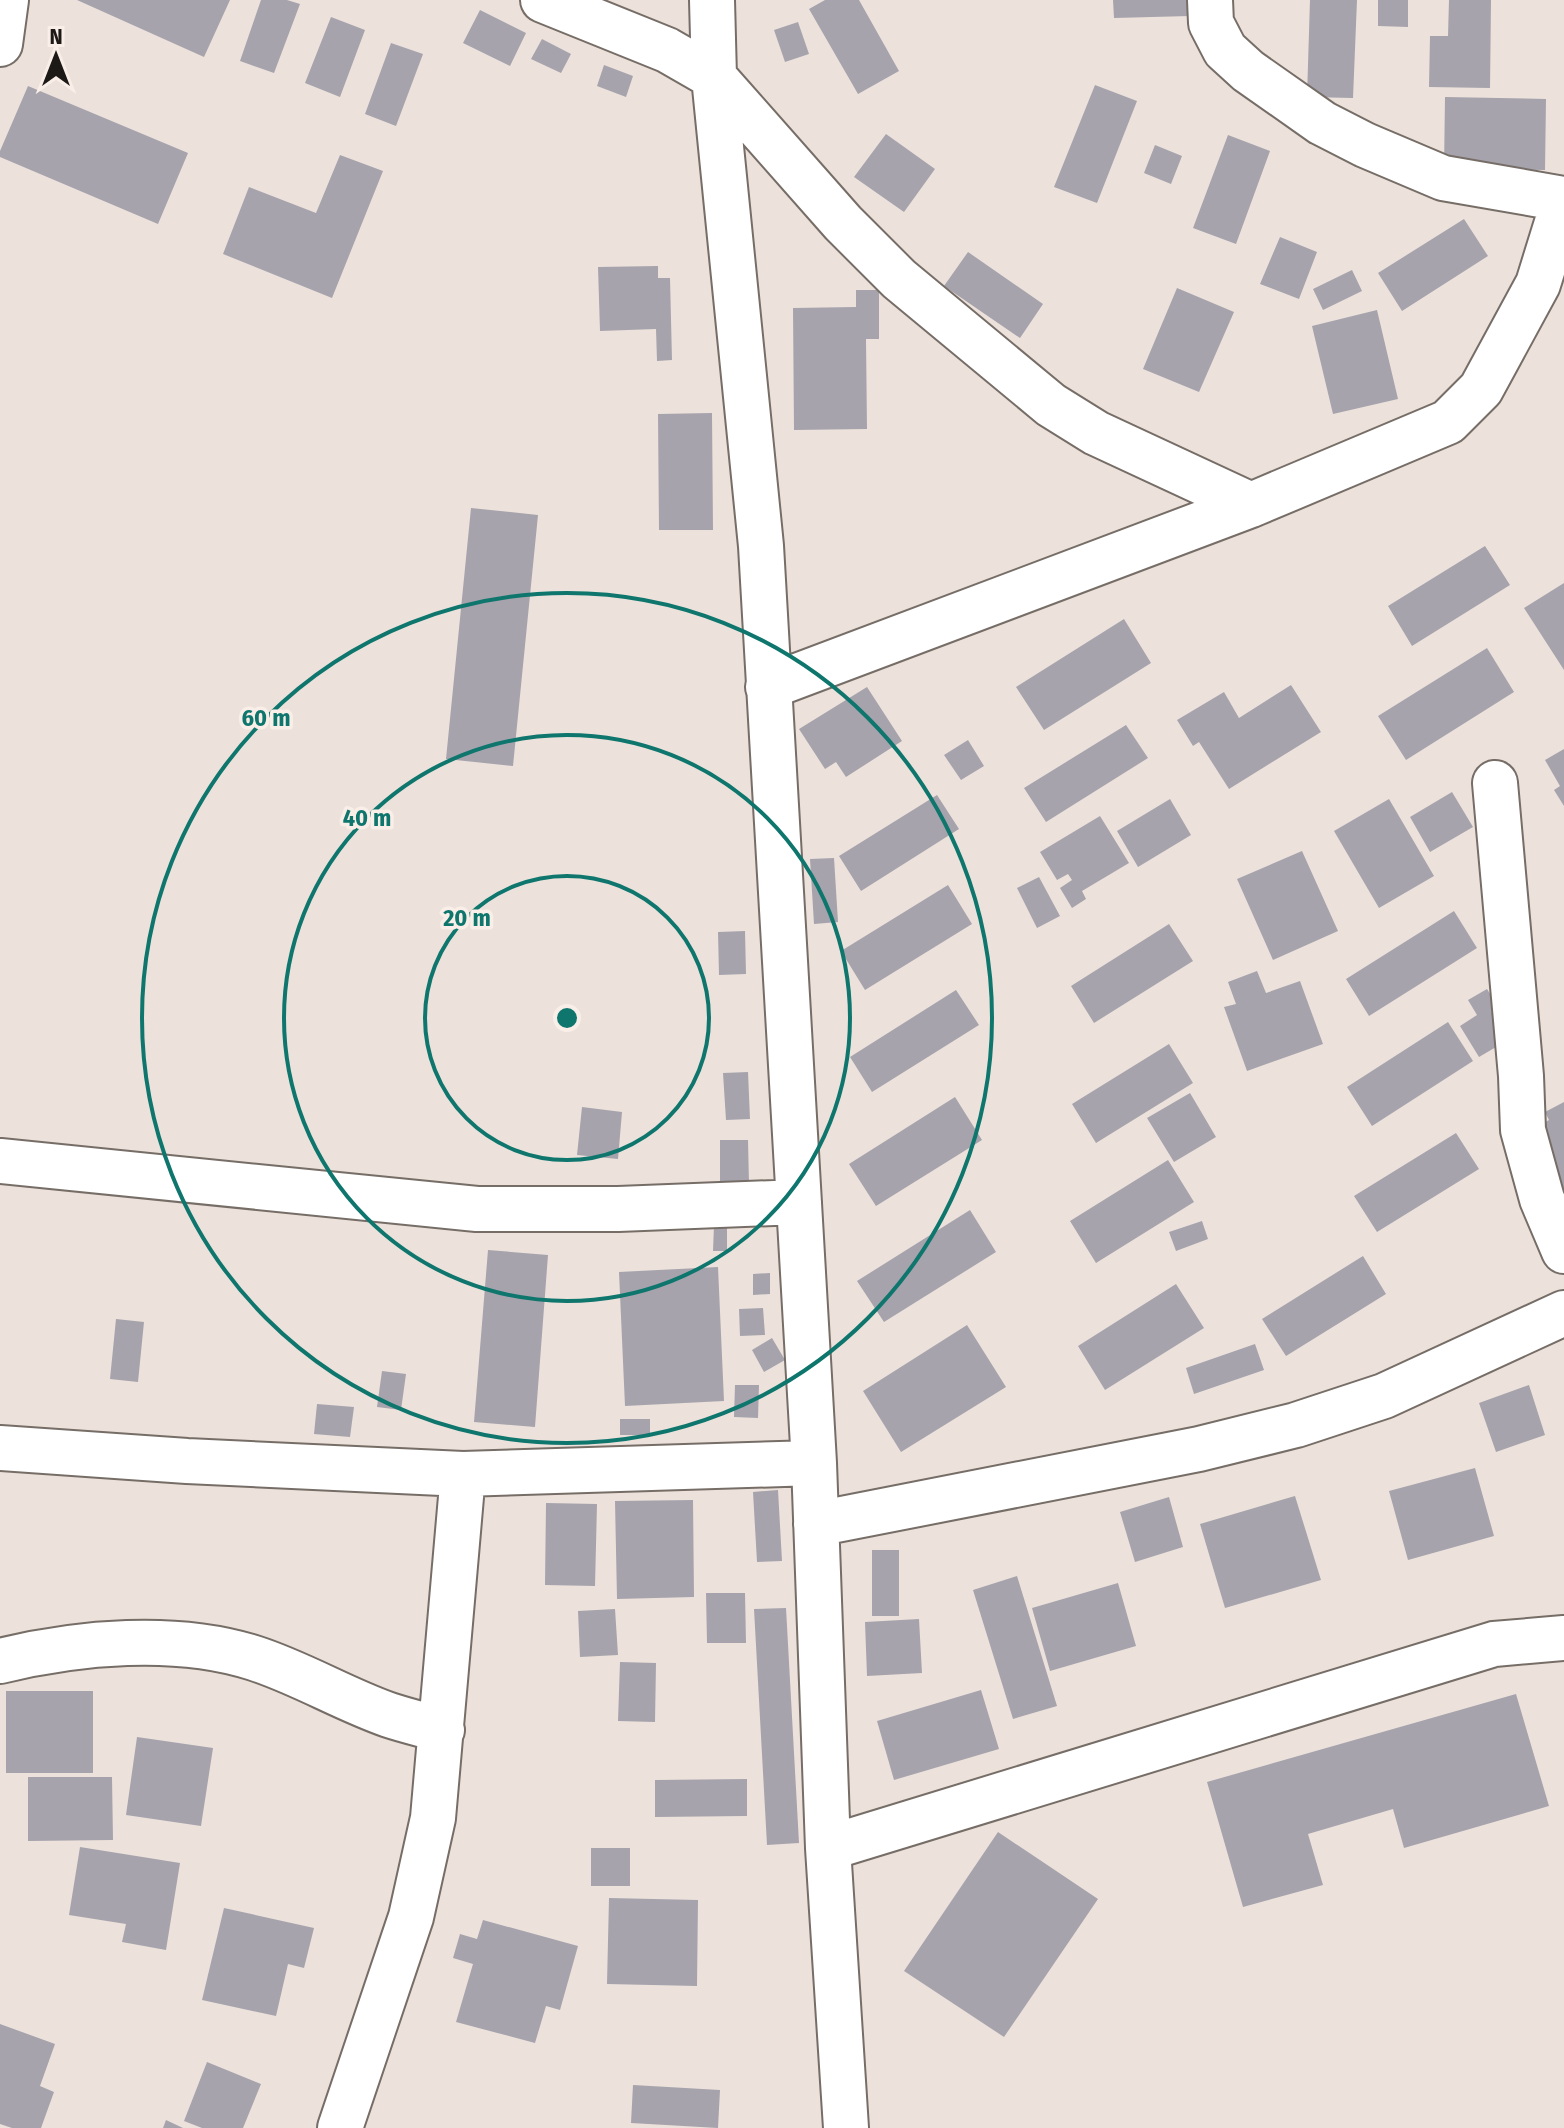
<svg xmlns="http://www.w3.org/2000/svg" width="1564" height="2128" viewBox="0 0 1564 2128" font-family="'Fira Sans Condensed',sans-serif">
<style>
.building{fill:#a6a3ad}
.lines{fill:none;stroke-linecap:round;stroke-linejoin:round}
.street-casing{stroke:#766d67;stroke-width:48}
.street{stroke:#fff;stroke-width:44}
.ring{fill:none;stroke:#0f766e;stroke-width:4}
.centre{fill:#0f766e;stroke:#f9efe8;stroke-width:4}
.ring-label{font-size:24px;text-anchor:middle;font-weight:bold;fill:#0f766e;stroke:#f9efe8;stroke-width:7;stroke-linejoin:round;paint-order:stroke}
</style>
<rect width="100%" height="100%" fill="#ece2db"/>
<path class="building" d="M 77,0 L 230,0 L 204,57 Z
M 261,0 L 287,0 L 300,4 L 274,73 L 240,61 Z
M 825,0 L 859,0 L 899,71 L 858,94 L 809,9 Z
M 1113,0 L 1190,0 L 1190,16 L 1114,18 Z
M 1310,0 L 1357,0 L 1353,98 L 1307,97 Z
M 1378,0 L 1408,0 L 1408,27 L 1378,26 Z
M 1449,0 L 1491,0 L 1490,88 L 1429,87 L 1430,36 L 1448,36 Z
M 480,10 L 526,33 L 510,66 L 463,43 Z
M 331,17 L 365,30 L 340,97 L 305,83 Z
M 798,22 L 809,54 L 785,62 L 774,30 Z
M 542,39 L 571,54 L 561,73 L 531,59 Z
M 391,43 L 423,54 L 396,126 L 365,114 Z
M 604,65 L 633,76 L 626,97 L 597,86 Z
M 1095,85 L 1137,101 L 1097,203 L 1054,187 Z
M 28,86 L 188,153 L 158,224 L 0,157 L 0,151 Z
M 1445,97 L 1546,99 L 1545,170 L 1444,169 Z
M 886,134 L 935,169 L 904,212 L 854,177 Z
M 1228,135 L 1270,151 L 1236,244 L 1193,228 Z
M 1155,145 L 1182,156 L 1171,184 L 1144,173 Z
M 340,155 L 383,171 L 332,298 L 223,254 L 249,187 L 316,213 Z
M 1464,219 L 1488,256 L 1402,311 L 1378,273 Z
M 1280,237 L 1317,252 L 1299,299 L 1260,284 Z
M 968,252 L 1043,304 L 1020,338 L 944,286 Z
M 658,266 L 658,278 L 670,278 L 672,360 L 657,361 L 656,329 L 600,331 L 598,267 Z
M 1352,270 L 1362,291 L 1323,310 L 1313,289 Z
M 1177,288 L 1234,312 L 1199,392 L 1143,369 Z
M 856,290 L 879,290 L 879,339 L 866,339 L 867,429 L 794,430 L 793,308 L 856,307 Z
M 1377,310 L 1398,399 L 1333,414 L 1312,326 Z
M 712,413 L 713,530 L 659,530 L 658,414 Z
M 471,508 L 538,515 L 513,766 L 446,759 Z
M 1485,546 L 1510,585 L 1412,646 L 1388,606 Z
M 1564,583 L 1564,670 L 1524,608 Z
M 1124,619 L 1151,663 L 1044,730 L 1016,687 Z
M 1487,648 L 1514,692 L 1406,760 L 1378,716 Z
M 1291,685 L 1321,732 L 1229,789 L 1199,742 L 1193,746 L 1177,720 L 1224,692 L 1239,718 Z
M 867,687 L 902,741 L 846,777 L 836,762 L 825,769 L 799,729 Z
M 1126,725 L 1148,758 L 1046,822 L 1024,788 Z
M 968,740 L 984,766 L 961,780 L 944,755 Z
M 1564,749 L 1564,806 L 1554,790 L 1560,786 L 1545,760 Z
M 1452,792 L 1473,827 L 1430,852 L 1410,817 Z
M 937,795 L 959,829 L 861,891 L 839,856 Z
M 1170,799 L 1191,835 L 1138,867 L 1117,831 Z
M 1389,799 L 1434,876 L 1379,908 L 1334,831 Z
M 1100,816 L 1129,863 L 1082,891 L 1086,899 L 1072,908 L 1060,888 L 1072,880 L 1068,874 L 1057,880 L 1040,852 Z
M 1302,851 L 1338,931 L 1273,960 L 1237,879 Z
M 834,858 L 838,922 L 814,924 L 810,859 Z
M 1039,877 L 1060,916 L 1037,928 L 1017,888 Z
M 948,885 L 972,924 L 865,990 L 841,951 Z
M 1454,911 L 1477,948 L 1369,1016 L 1346,979 Z
M 1169,924 L 1193,961 L 1094,1023 L 1071,986 Z
M 745,931 L 746,974 L 719,975 L 718,932 Z
M 1257,971 L 1266,993 L 1300,981 L 1323,1044 L 1247,1071 L 1224,1007 L 1236,1004 L 1228,982 Z
M 1487,989 L 1498,1006 L 1491,1011 L 1508,1040 L 1479,1057 L 1460,1026 L 1477,1015 L 1468,1000 Z
M 956,990 L 979,1025 L 872,1092 L 850,1057 Z
M 1448,1022 L 1473,1061 L 1372,1126 L 1347,1087 Z
M 1169,1044 L 1193,1083 L 1096,1143 L 1072,1104 Z
M 748,1072 L 750,1119 L 726,1120 L 723,1073 Z
M 1190,1093 L 1216,1137 L 1174,1162 L 1147,1118 Z
M 955,1097 L 982,1140 L 876,1206 L 849,1164 Z
M 1564,1102 L 1564,1188 L 1556,1192 L 1538,1137 L 1547,1132 L 1542,1124 L 1549,1120 L 1545,1112 Z
M 582,1107 L 622,1112 L 618,1159 L 577,1155 Z
M 1456,1133 L 1479,1169 L 1377,1232 L 1354,1196 Z
M 720,1140 L 748,1140 L 749,1184 L 720,1185 Z
M 1168,1160 L 1194,1202 L 1096,1263 L 1070,1221 Z
M 970,1210 L 996,1252 L 884,1322 L 857,1281 Z
M 1202,1221 L 1208,1239 L 1176,1251 L 1169,1232 Z
M 714,1225 L 727,1225 L 727,1251 L 713,1251 Z
M 488,1250 L 548,1255 L 535,1427 L 474,1422 Z
M 1363,1256 L 1386,1294 L 1286,1356 L 1262,1319 Z
M 718,1267 L 724,1401 L 625,1406 L 619,1272 Z
M 770,1273 L 770,1294 L 753,1295 L 753,1274 Z
M 1176,1284 L 1204,1328 L 1105,1390 L 1078,1346 Z
M 763,1308 L 765,1335 L 740,1336 L 739,1309 Z
M 116,1319 L 144,1322 L 138,1382 L 110,1379 Z
M 967,1325 L 1006,1387 L 901,1452 L 863,1391 Z
M 772,1338 L 785,1360 L 764,1372 L 752,1350 Z
M 1255,1344 L 1264,1370 L 1194,1394 L 1186,1368 Z
M 382,1371 L 406,1374 L 401,1410 L 377,1407 Z
M 735,1385 L 759,1385 L 758,1418 L 734,1417 Z
M 1529,1385 L 1545,1435 L 1496,1452 L 1479,1403 Z
M 317,1404 L 354,1407 L 350,1437 L 314,1434 Z
M 620,1419 L 650,1419 L 650,1435 L 620,1435 Z
M 1475,1468 L 1494,1536 L 1408,1560 L 1389,1491 Z
M 778,1490 L 782,1561 L 757,1562 L 753,1492 Z
M 1295,1496 L 1321,1580 L 1225,1608 L 1200,1524 Z
M 1169,1497 L 1183,1547 L 1135,1562 L 1120,1512 Z
M 693,1500 L 694,1597 L 617,1599 L 615,1501 Z
M 546,1503 L 597,1504 L 595,1586 L 545,1585 Z
M 872,1550 L 899,1550 L 899,1616 L 872,1616 Z
M 1017,1576 L 1057,1706 L 1013,1719 L 973,1590 Z
M 1118,1583 L 1136,1646 L 1050,1671 L 1032,1608 Z
M 706,1593 L 745,1593 L 746,1643 L 707,1643 Z
M 786,1608 L 799,1843 L 767,1845 L 754,1609 Z
M 615,1609 L 618,1655 L 580,1657 L 578,1611 Z
M 919,1619 L 922,1673 L 867,1676 L 865,1622 Z
M 620,1662 L 656,1663 L 655,1722 L 618,1721 Z
M 981,1690 L 999,1749 L 894,1780 L 877,1721 Z
M 6,1691 L 93,1691 L 93,1773 L 6,1773 Z
M 1516,1694 L 1549,1806 L 1404,1848 L 1393,1809 L 1308,1834 L 1323,1885 L 1243,1907 L 1207,1782 Z
M 137,1737 L 213,1748 L 201,1826 L 126,1815 Z
M 28,1777 L 112,1777 L 113,1840 L 28,1841 Z
M 747,1779 L 747,1816 L 655,1817 L 655,1780 Z
M 998,1832 L 1098,1899 L 1004,2037 L 904,1971 Z
M 80,1847 L 180,1863 L 166,1950 L 122,1942 L 126,1924 L 69,1915 Z
M 591,1848 L 630,1848 L 630,1886 L 591,1886 Z
M 609,1898 L 698,1900 L 697,1986 L 607,1984 Z
M 224,1908 L 314,1928 L 304,1968 L 288,1964 L 276,2016 L 202,2000 Z
M 483,1920 L 578,1946 L 560,2010 L 546,2006 L 535,2043 L 456,2022 L 473,1964 L 453,1958 L 460,1934 L 477,1939 Z
M 0,2024 L 55,2044 L 40,2086 L 54,2092 L 41,2128 L 12,2128 L 0,2124 Z
M 207,2062 L 261,2084 L 243,2128 L 202,2128 L 184,2121 Z
M 633,2085 L 720,2090 L 718,2128 L 631,2123 Z
M 166,2120 L 183,2128 L 163,2128 Z"/>
<g class="lines">
<defs>
<path id="street" d="M 543,0 L 667,50 L 714,77 L 843,223 L 899,279 L 1051,405 L 1096,433 L 1251,505
M 712,0 L 714,77 L 761,546 L 814,1463 L 828,1848 L 846,2128
M 1210,0 L 1211,23 L 1225,50 L 1248,71 L 1322,123 L 1365,145 L 1443,178 L 1564,199
M 0,44 L 6,0
M 768,687 L 1251,505 L 1448,422 L 1481,389 L 1538,284 L 1564,200
M 1495,783 L 1521,1076 L 1523,1130 L 1542,1199 L 1564,1251
M 0,1161 L 477,1209 L 618,1209 L 799,1202
M 0,1448 L 187,1461 L 463,1474 L 814,1463
M 816,1524 L 1199,1449 L 1296,1425 L 1384,1396 L 1564,1313
M 0,1661 C 78,1642 176,1633 254,1658 C 301,1673 343,1699 389,1715 C 407,1721 425,1725 442,1730
M 828,1848 L 1494,1644 L 1564,1638
M 340,2128 L 411,1917 L 433,1818 L 463,1474"/>
</defs>
<use href="#street" class="street-casing"/>
<use href="#street" class="street"/>
</g>
<g class="ring">
<circle cx="567" cy="1018" r="142"/>
<circle cx="567" cy="1018" r="283"/>
<circle cx="567" cy="1018" r="425"/>
</g>
<circle cx="567" cy="1018" r="12" class="centre"/>
<g class="ring-label">
<text x="266" y="726">60 m</text>
<text x="367" y="826">40 m</text>
<text x="467" y="926">20 m</text>
</g>
<g transform="translate(56 56)" stroke="#f9efe8" stroke-width="6" paint-order="stroke">
<path d="M0-6L14 30L0 20L-14 30Z" fill="#1d1917"/>
<text y="-12" font-size="22" font-weight="bold" text-anchor="middle" fill="#1d1917">N</text>
</g>
</svg>
